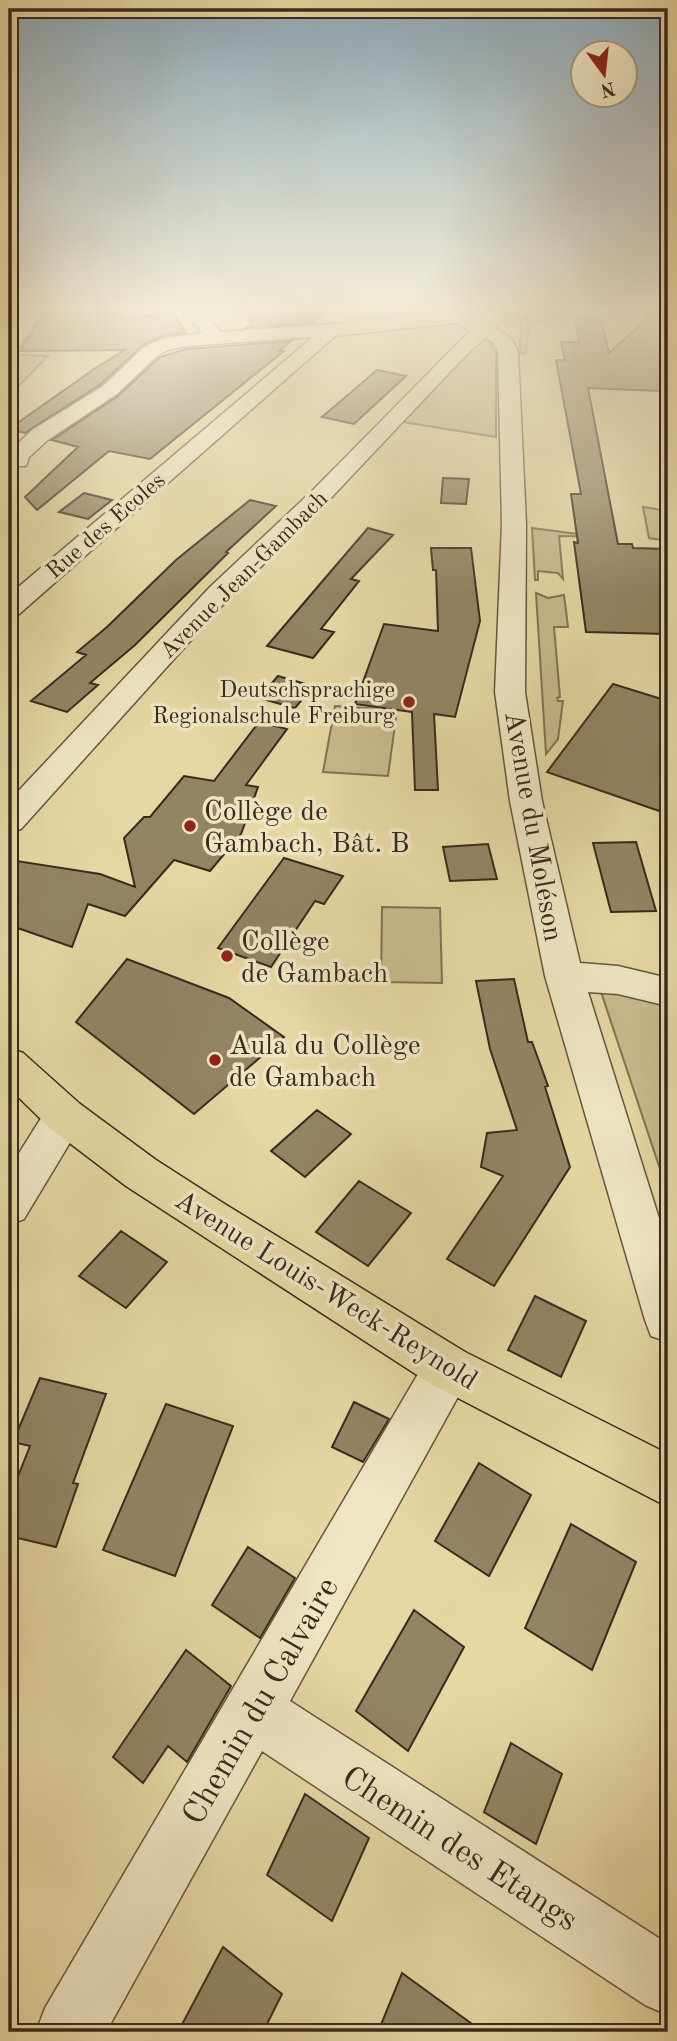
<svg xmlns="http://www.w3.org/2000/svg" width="677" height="2041" viewBox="0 0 677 2041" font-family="'Old Standard TT',serif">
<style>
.green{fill:#c9ba8d;stroke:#817256;stroke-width:2}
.building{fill:#938464;stroke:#392a1f;stroke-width:2}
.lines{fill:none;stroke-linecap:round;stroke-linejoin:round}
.minor-casing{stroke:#645540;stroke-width:3}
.major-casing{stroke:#392a1f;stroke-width:3}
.minor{fill:#efe5c3;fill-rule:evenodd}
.major{fill:#e6d7a3;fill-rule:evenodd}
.poi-dot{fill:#8f2418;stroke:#efe5c3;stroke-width:2.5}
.labels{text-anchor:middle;stroke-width:7;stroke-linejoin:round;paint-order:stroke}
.far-street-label{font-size:23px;fill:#392a1f;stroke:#efe5c3}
.far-poi-label{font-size:23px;fill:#392a1f;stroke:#efe5c3;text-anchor:end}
.poi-label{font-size:28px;fill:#392a1f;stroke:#efe5c3;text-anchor:start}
.street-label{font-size:28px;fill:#392a1f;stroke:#efe5c3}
.near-street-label{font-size:33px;fill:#392a1f;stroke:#efe5c3}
</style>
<rect width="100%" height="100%" fill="#e6d7a3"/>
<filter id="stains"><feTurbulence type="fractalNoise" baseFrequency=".00286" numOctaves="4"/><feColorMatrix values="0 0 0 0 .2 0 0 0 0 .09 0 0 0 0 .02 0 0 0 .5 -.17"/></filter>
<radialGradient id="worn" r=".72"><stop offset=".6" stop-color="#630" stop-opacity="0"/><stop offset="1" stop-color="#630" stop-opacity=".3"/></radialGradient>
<path class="green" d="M 351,308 L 426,309 L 433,313 L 371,323 L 360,319 Z
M 585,309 L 589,313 L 529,323 L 526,353 L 520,353 L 521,321 L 530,316 Z
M 487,339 L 496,353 L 496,437 L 403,422 L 478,343 Z
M 21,355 L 48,356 L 9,396 L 9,371 Z
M 643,507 L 668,511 L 668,541 L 649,538 Z
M 532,528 L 601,537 L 559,536 L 563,579 L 558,573 L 538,571 L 538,580 L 535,580 Z
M 536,593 L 548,598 L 564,595 L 568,627 L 554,627 L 560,697 L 557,698 L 558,701 L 563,701 L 558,739 L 546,754 Z
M 335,706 L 397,710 L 388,776 L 323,772 Z
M 382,907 L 440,908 L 442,983 L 381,982 Z
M 599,986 L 660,1003 L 668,1008 L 668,1193 Z"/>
<path class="building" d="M 48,308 L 82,308 L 80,313 L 123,314 L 121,319 L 174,313 L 186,333 L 162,336 L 143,345 L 101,384 L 25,433 L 9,429 L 97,367 L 125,350 L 20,351 Z
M 241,308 L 269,308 L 274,315 L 330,308 L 313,323 L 246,328 L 252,323 Z
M 659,308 L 668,308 L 668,357 L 663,357 L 660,391 L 588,388 L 618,544 L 632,544 L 633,548 L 668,549 L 668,634 L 586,632 L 574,542 L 578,543 L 571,494 L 581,494 L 556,360 L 565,360 L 561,342 L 579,342 L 575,317 L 601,318 L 609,353 Z
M 291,341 L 279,351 L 284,351 L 150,459 L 109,451 L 37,510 L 25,497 L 78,447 L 52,440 L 118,396 L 160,357 L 187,349 Z
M 377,370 L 406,376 L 354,424 L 322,417 Z
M 443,478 L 469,479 L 466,504 L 441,503 Z
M 84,493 L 112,500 L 88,519 L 59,512 Z
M 250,500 L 276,506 L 226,552 L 228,553 L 135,645 L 90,683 L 98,685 L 67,712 L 31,701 L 86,655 L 77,652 L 107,627 L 176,560 Z
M 368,528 L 393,535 L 351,579 L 359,581 L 321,629 L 334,632 L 313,658 L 267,646 Z
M 431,548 L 471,548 L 480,621 L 455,717 L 434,714 L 438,790 L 415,790 L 412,712 L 355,704 L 384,624 L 438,631 L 436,570 L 433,570 Z
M 278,676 L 313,686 L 295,708 L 259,698 Z
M 613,684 L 668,701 L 668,814 L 547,772 Z
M 259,722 L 287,729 L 246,785 L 258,787 L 241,834 L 210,871 L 174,860 L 125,916 L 88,904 L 72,947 L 9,925 L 9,878 L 17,861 L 100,874 L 135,887 L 124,838 L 144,817 L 150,817 L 184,776 L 214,781 Z
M 636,842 L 656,911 L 611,912 L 593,843 Z
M 488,844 L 497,879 L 450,881 L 443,847 Z
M 284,858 L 343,876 L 324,904 L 315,901 L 271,967 L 218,948 Z
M 127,959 L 229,998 L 284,1037 L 194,1114 L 76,1022 Z
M 514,979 L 528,1042 L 532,1042 L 548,1086 L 545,1087 L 570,1167 L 494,1286 L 447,1259 L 503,1176 L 481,1167 L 487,1133 L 517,1130 L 490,1049 L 476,981 Z
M 317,1110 L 351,1134 L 305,1177 L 271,1151 Z
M 359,1181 L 411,1213 L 368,1266 L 316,1232 Z
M 121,1231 L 167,1262 L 126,1308 L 79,1276 Z
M 535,1296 L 586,1321 L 561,1377 L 508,1350 Z
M 40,1378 L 106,1394 L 73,1483 L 78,1484 L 56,1547 L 9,1536 L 9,1499 L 30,1446 L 13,1442 Z
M 354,1402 L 389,1419 L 363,1462 L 332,1447 Z
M 166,1404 L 233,1426 L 175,1576 L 103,1550 Z
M 479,1463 L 531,1495 L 489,1576 L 435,1541 Z
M 571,1524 L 636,1562 L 592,1670 L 525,1628 Z
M 248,1547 L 295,1578 L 260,1638 L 212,1605 Z
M 414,1610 L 464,1647 L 408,1751 L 356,1711 Z
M 186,1650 L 231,1686 L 187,1762 L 168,1746 L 143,1783 L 113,1757 Z
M 511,1743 L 562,1774 L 536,1844 L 484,1812 Z
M 305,1794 L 369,1838 L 332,1921 L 267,1875 Z
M 223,1947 L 282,1994 L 263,2032 L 178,2032 Z
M 402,1973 L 483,2032 L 378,2032 Z"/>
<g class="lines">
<defs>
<path id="minor" d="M 181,308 L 200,308 L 221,332 L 350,323 L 456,311 L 474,315 L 481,322 L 488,311 L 502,311 L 504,315 L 495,329 L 511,338 L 518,352 L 526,524 L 525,692 L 542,801 L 580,963 L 618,966 L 668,978 L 668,1006 L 618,994 L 588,992 L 668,1247 L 668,1342 L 651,1336 L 645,1320 L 545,976 L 510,801 L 495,692 L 502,524 L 498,352 C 496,345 492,340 485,338 L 463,358 L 328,501 L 228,599 L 21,829 L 9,832 L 9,801 L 210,587 L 312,491 L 470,331 L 456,323 L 335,336 L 18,615 L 9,617 L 9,595 L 313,337 L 187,346 L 168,350 L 158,355 L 117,394 L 48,440 L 29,457 L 26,466 L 10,466 L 9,452 L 32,430 L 103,386 L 144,347 L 162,339 L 202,333 Z
M 506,308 L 564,308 L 555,314 L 513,317 L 506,315 L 504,311 Z
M 65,1099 L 80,1104 L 86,1116 L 24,1219 L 9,1225 L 9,1169 L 50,1104 Z
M 448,1345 L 465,1352 L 472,1368 L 465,1384 L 290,1701 L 668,1944 L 668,2015 L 645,2005 L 262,1751 L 106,2032 L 36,2032 L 45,2008 L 431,1352 Z"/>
<path id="major" d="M 28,308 L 46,308 L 16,351 L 9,353 L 9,334 Z
M 9,1048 L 23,1053 L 80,1104 L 156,1160 L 223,1203 L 465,1352 L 668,1454 L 668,1507 L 431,1384 L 126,1186 L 50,1128 L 9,1088 Z"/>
</defs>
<use href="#minor" class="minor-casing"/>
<use href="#major" class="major-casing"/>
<use href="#minor" class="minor"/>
<use href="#major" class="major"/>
</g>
<linearGradient id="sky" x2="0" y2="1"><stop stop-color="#8faaba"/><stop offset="0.52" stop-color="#f4edd6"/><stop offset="1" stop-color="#f4edd6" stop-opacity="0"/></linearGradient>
<rect width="677" height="594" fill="url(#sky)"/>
<g class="poi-dot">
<circle cx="409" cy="702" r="7"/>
<circle cx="190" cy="826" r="7"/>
<circle cx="227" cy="956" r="7"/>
<circle cx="215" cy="1060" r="7"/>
</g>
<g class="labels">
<g class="far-street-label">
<text transform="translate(105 525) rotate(-41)" y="8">Rue des Ecoles</text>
<text transform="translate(243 574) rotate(-45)" y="8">Avenue Jean-Gambach</text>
</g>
<g class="far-poi-label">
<text x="395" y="697">Deutschsprachige<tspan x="395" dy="26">Regionalschule Freiburg</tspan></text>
</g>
<g class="poi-label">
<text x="204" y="820">Collège de<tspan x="204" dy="32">Gambach, Bât. B</tspan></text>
<text x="241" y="950">Collège<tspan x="241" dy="32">de Gambach</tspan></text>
<text x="229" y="1054">Aula du Collège<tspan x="229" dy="32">de Gambach</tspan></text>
</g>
<g class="street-label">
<text transform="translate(535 826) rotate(80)" y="10">Avenue du Moléson</text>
<text transform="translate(327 1289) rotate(32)" y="10">Avenue Louis-Weck-Reynold</text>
</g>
<g class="near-street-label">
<text transform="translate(259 1700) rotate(-60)" y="12">Chemin du Calvaire</text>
<text transform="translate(461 1847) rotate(33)" y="12">Chemin des Etangs</text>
</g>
</g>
<rect width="677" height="2041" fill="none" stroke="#e6d7a3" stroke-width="35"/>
<rect x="10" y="10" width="656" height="2020" fill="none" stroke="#392a1f" stroke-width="3.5"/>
<rect x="18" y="18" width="642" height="2006" fill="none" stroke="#392a1f" stroke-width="2"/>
<g transform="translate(604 74) rotate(165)"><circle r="33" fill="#efe5c3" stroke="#a69a81" stroke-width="2"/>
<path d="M0-5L12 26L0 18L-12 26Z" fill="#8f2418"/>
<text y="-10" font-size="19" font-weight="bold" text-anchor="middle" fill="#392a1f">N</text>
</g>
<rect width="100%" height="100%" filter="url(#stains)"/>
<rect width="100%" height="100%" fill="url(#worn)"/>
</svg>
